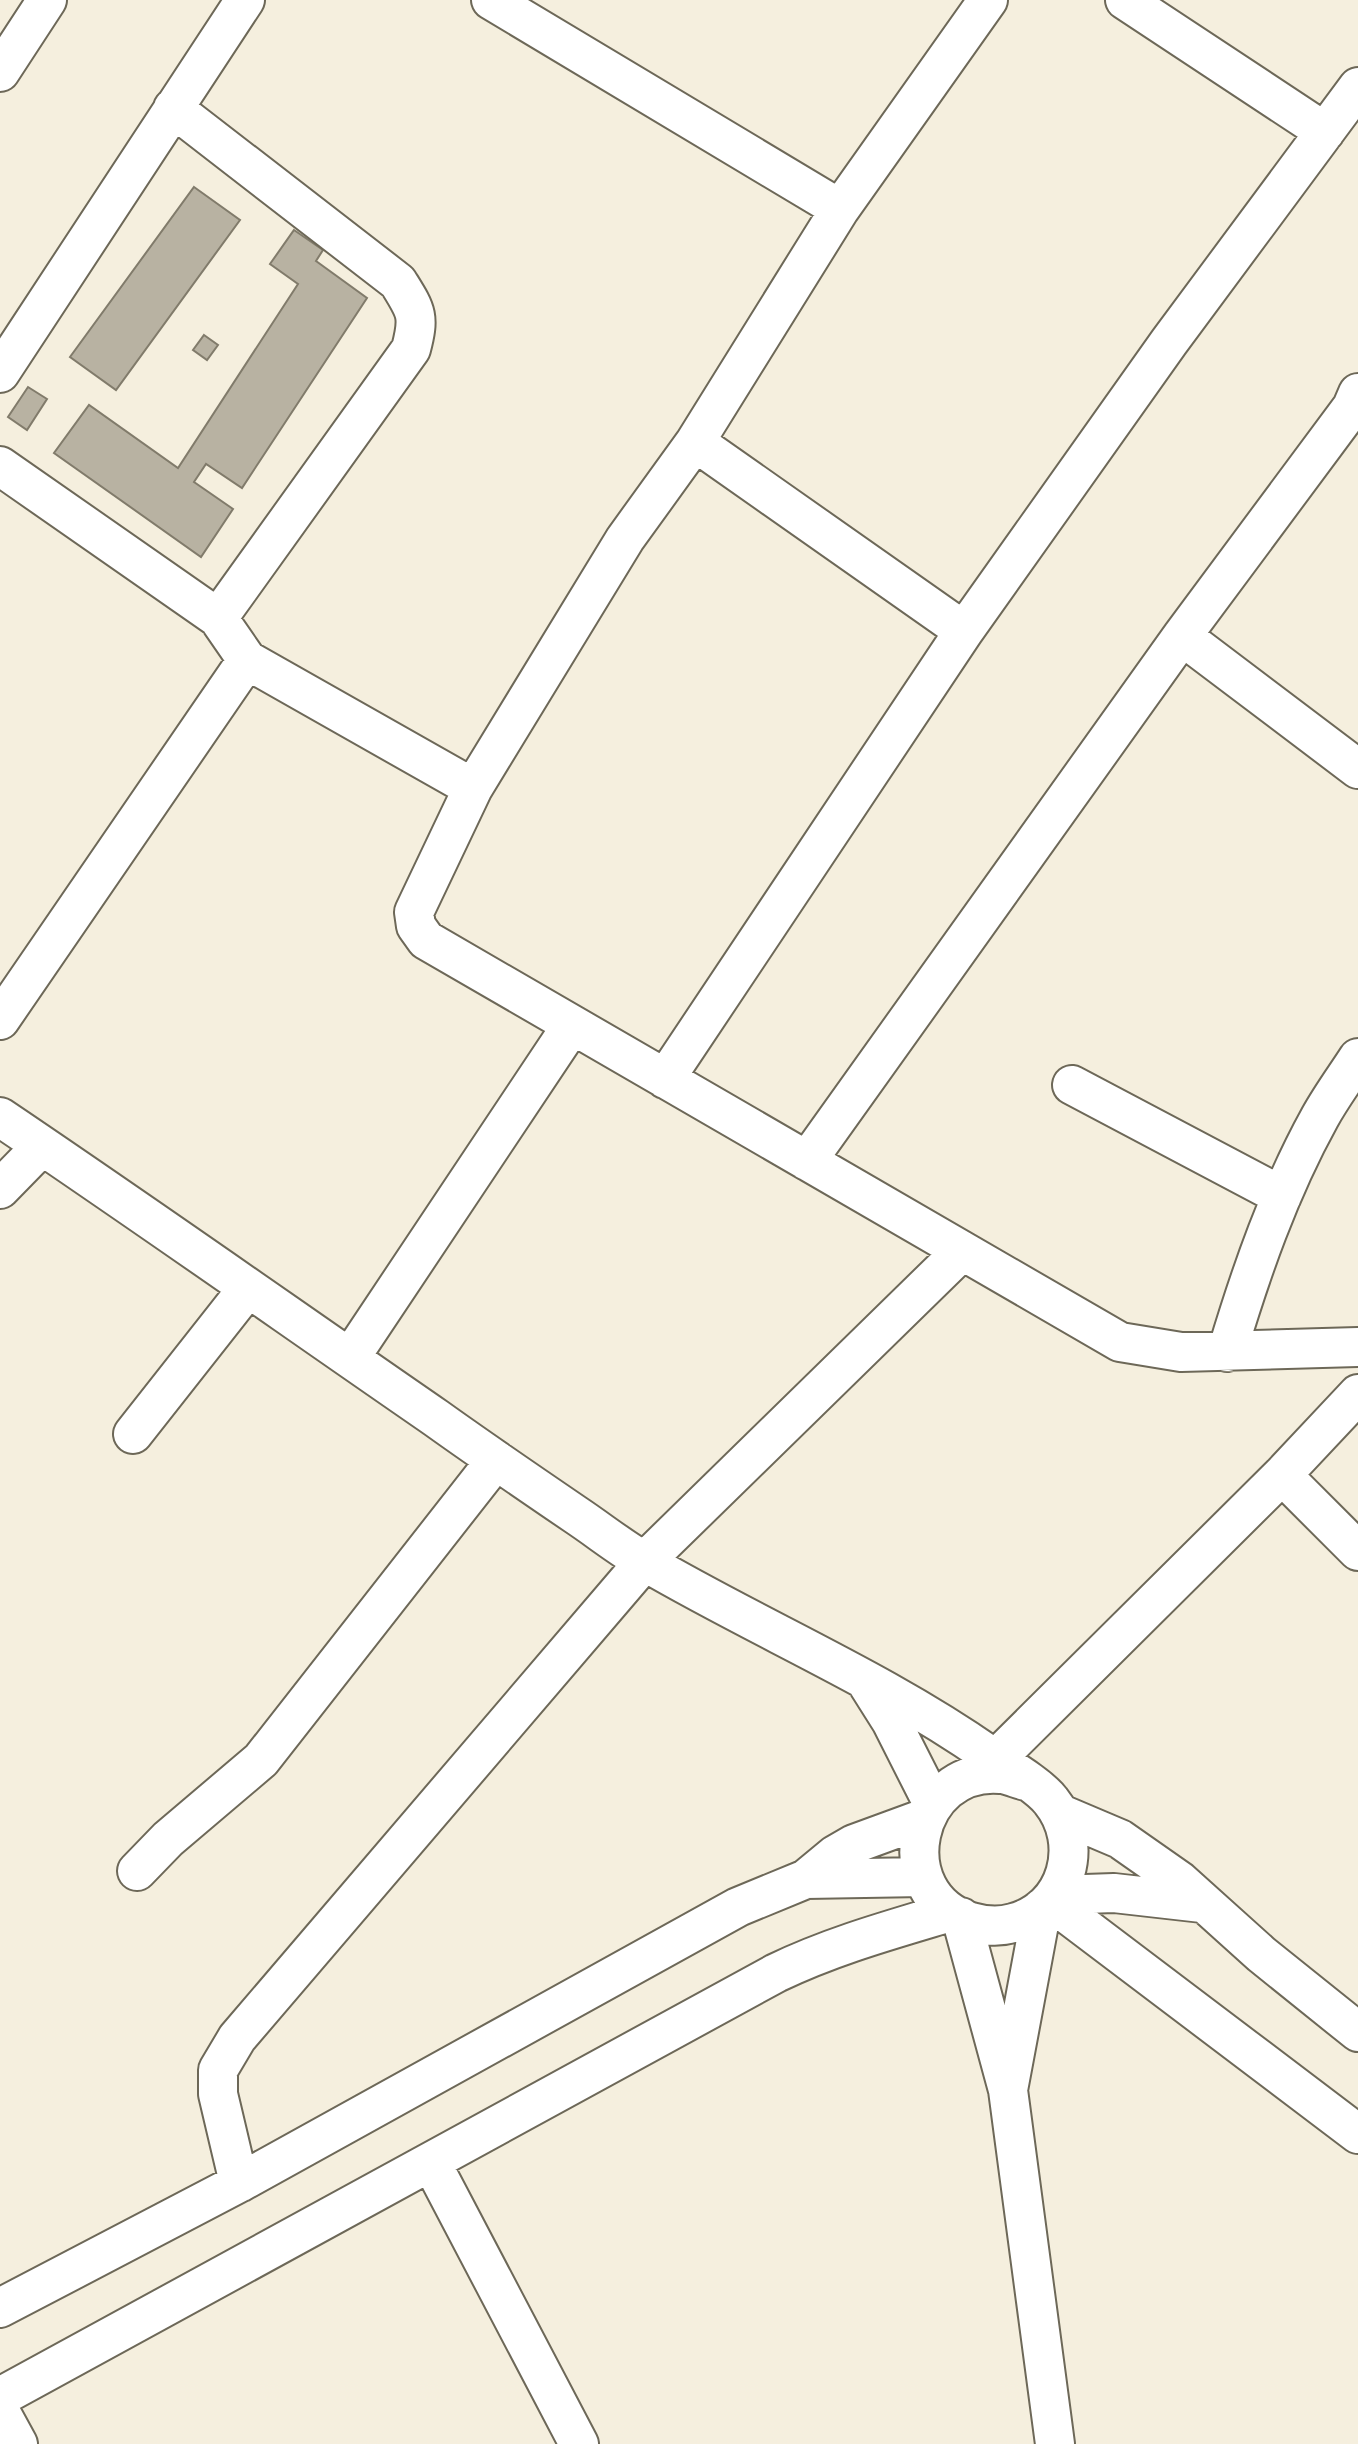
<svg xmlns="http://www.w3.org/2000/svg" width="1358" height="2444" viewBox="0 0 1358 2444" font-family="'Fira Sans',sans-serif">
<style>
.building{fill:#b8b2a2;stroke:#817b6b;stroke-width:2}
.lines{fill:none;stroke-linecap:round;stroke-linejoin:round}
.minor-casing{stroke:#6d6858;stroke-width:42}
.minor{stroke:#fff;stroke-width:38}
</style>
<rect width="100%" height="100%" fill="#f5efde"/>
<path class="building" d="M 194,187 L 240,220 L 116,390 L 70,357 Z
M 294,230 L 323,250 L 316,261 L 367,298 L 242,488 L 206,464 L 194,482 L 233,509 L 201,557 L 54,453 L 89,405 L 178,468 L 298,284 L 270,264 Z
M 204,335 L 218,345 L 207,360 L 193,350 Z
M 28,387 L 47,399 L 27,430 L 8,417 Z"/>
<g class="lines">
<defs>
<path id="minor" d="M 491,0 L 840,209
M 988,0 L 840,209 L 695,442 L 625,539 L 473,788 L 414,912 L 416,926 L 426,940 L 1120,1342 L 1181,1352 L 1358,1347
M 1125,0 L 1325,132
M 0,72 L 47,0
M 173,108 L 398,282 C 416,311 420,315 411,349 L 218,618
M 0,373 L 245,0
M 695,442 L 964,631
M 0,466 L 218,618 L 247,660 L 473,788
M 1182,636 L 1358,769
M 0,1020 L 247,660
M 665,1079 L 964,631 L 1169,342 L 1358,87
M 1072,1085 L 1282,1196
M 0,1117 C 147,1216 291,1318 436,1418 C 482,1451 529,1483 576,1515 C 600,1531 622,1549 647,1563 C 760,1629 882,1680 989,1755 C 1007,1767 1039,1785 1051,1801 C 1085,1843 1068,1909 1013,1923 C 1000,1927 985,1926 971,1922 C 886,1895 913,1766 1001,1774 C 1009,1775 1018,1779 1026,1781
M 807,1161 L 1182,636 L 1352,407 L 1358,393
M 0,1189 L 42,1146
M 1227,1352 C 1251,1272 1279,1191 1320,1117 C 1331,1097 1345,1078 1358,1058
M 350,1358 L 572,1025
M 133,1434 L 248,1288
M 1282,1475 L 1358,1551
M 867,1683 L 891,1721 L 933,1804
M 995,1760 L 1282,1475 L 1358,1394
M 1061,1814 L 1120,1839 L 1180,1881 L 1261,1954 L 1358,2032
M 137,1871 L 168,1839 L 261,1760 L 496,1460
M 806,1879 L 923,1877
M 1056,1895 L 1114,1893 L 1202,1903
M 1050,1901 L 1358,2134
M 961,1917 L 1008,2090 L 1042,1908
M 1008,2090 L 1055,2444
M 431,2162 L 579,2444
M 239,2183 L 218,2094 L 218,2070 L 237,2038 L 644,1562 L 962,1251
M 0,2308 L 239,2183 L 738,1907 L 806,1879 L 835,1855 L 854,1844 L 925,1818
M 0,2397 L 776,1973 C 832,1946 890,1930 950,1912
M 0,2411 L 18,2444"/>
</defs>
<use href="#minor" class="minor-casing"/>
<use href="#minor" class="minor"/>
</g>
</svg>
